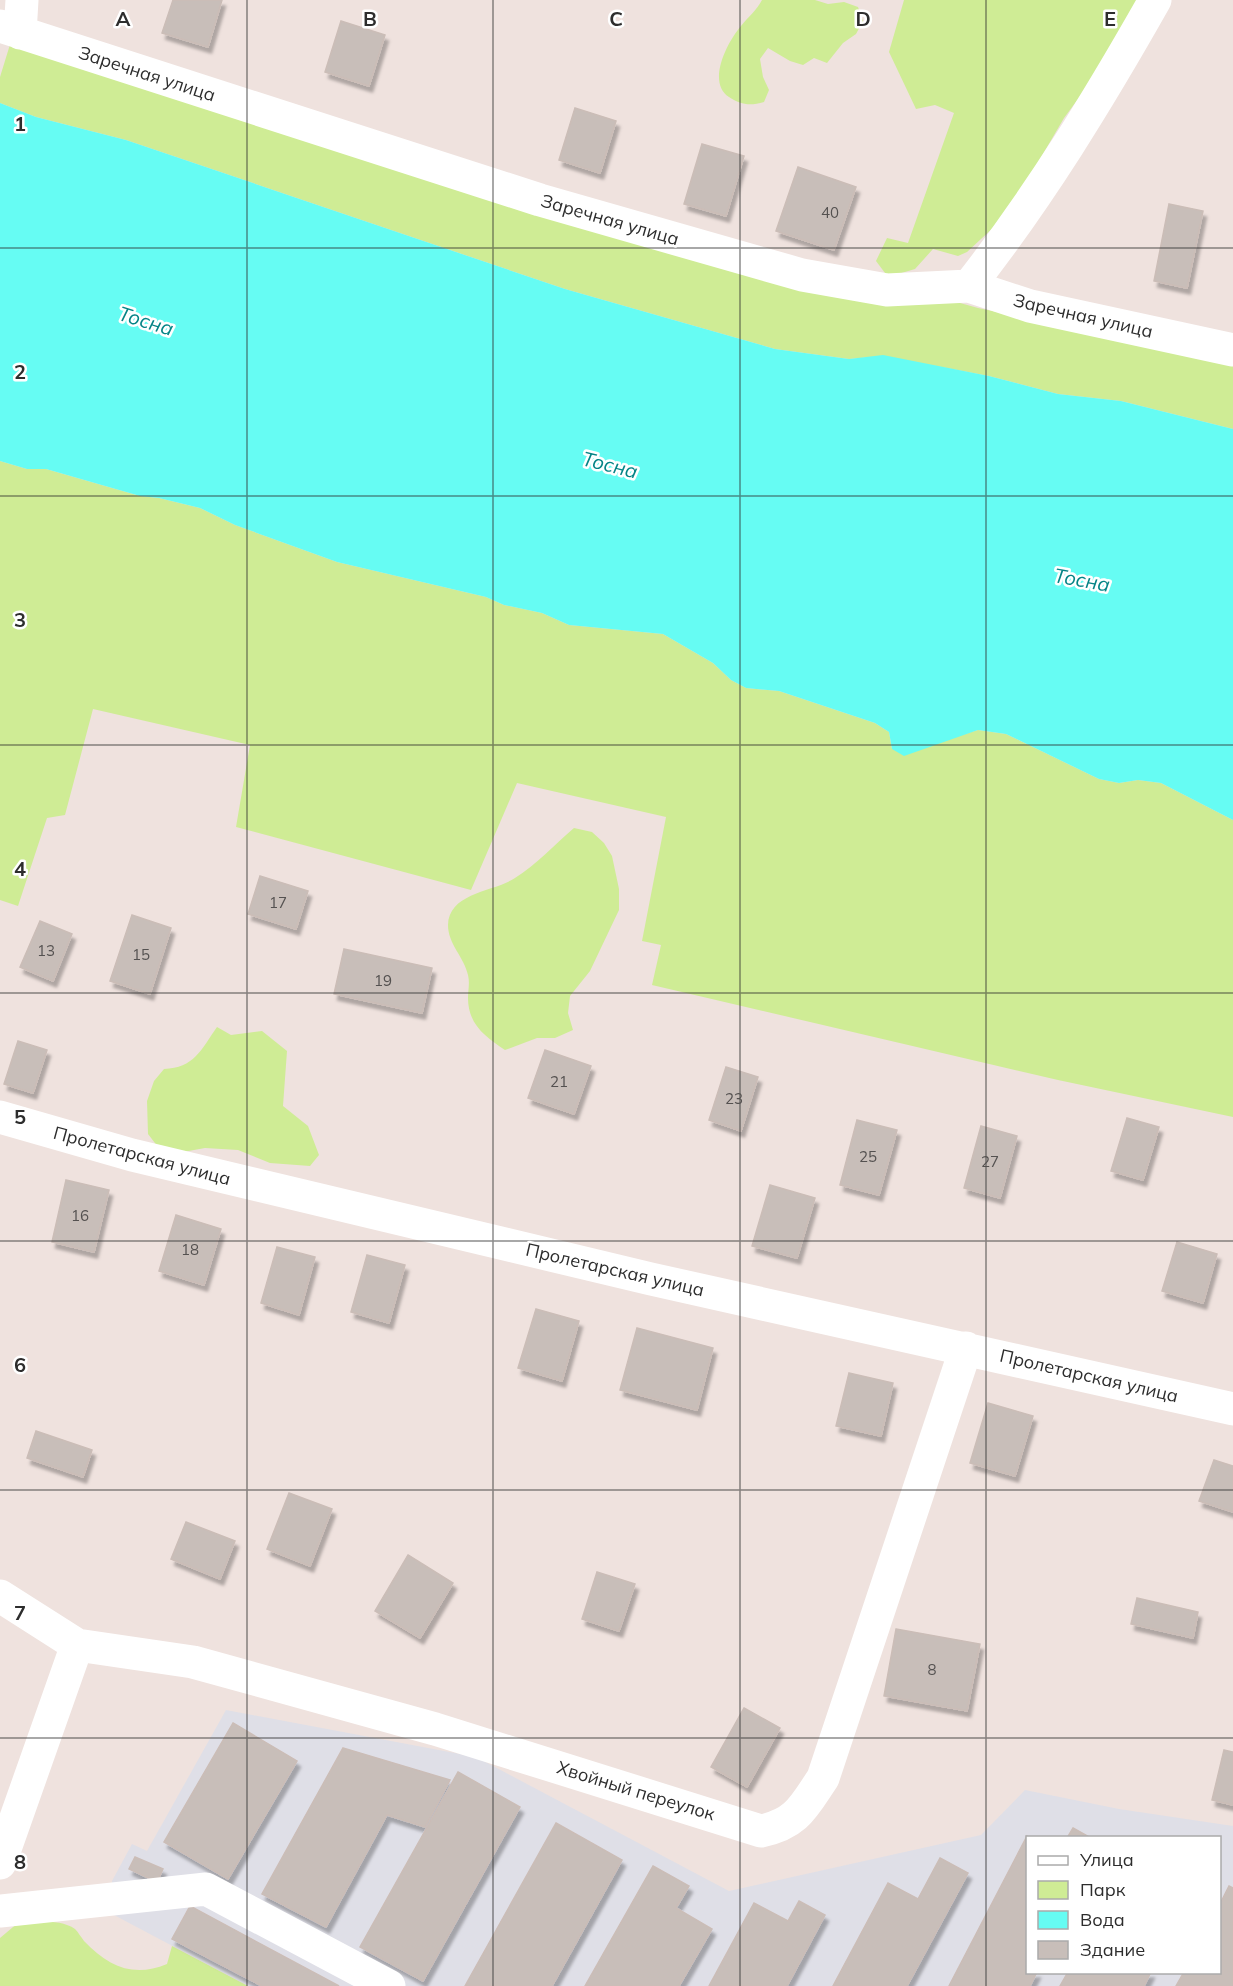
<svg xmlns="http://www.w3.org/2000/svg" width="1233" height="1986" viewBox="0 0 1233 1986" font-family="Mulish,sans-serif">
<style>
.industrial{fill:#dfdfe7;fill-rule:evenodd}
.green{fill:#cfec95}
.water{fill:#66fcf3}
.building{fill:#c8beb9;stroke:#cbbdb7;stroke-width:1.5;filter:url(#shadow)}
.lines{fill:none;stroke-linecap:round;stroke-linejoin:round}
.minor{stroke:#fff;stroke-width:33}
.grid{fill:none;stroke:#2d2d2d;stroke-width:1.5;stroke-opacity:0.55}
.labels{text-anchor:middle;stroke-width:5;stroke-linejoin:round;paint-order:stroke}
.number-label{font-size:15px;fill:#545150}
.street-label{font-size:18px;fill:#2d2d2d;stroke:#fff}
.water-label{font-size:20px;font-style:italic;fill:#048486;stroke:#fff}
.grid-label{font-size:20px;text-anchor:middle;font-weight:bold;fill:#2d2d2d;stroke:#fff;stroke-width:5;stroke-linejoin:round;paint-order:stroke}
</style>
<defs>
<filter id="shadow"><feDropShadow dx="3.5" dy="6" stdDeviation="1.5" flood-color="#0004"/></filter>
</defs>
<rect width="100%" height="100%" fill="#efe2de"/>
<path class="industrial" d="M 226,1710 L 476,1757 L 729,1891 L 981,1835 L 1025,1790 L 1119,1809 L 1233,1826 L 1233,1986 L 248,1986 L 114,1915 L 112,1881 L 132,1844 L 147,1851 ZM 1028,1838 L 1220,1838 L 1220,1972 L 1028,1972 Z"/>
<path class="green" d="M 762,0 L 815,0 L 828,4 L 844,2 L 858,7 L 863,21 L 856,34 L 843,43 L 827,63 L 814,58 L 803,65 L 790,61 L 768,48 L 760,59 L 763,77 L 769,90 L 764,102 C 750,106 741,105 729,97 C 706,82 728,41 741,26 C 748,17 757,10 762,0 Z
M 904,0 L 1137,0 L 1098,72 L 1064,118 L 1008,214 L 967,252 L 958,256 L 933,249 L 915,269 L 888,277 L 876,261 L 887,238 L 908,243 L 954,113 L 935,105 L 916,109 L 889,52 Z
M 12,38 L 978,308 L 1233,361 L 1233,429 L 1121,401 L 1058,394 L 989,376 L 883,356 L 849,359 L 775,349 L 565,289 L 126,140 L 36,117 L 0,103 L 0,77 Z
M 0,461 L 27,469 L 46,469 L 140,496 L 159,498 L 200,508 L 235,525 L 337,562 L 486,597 L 504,605 L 542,613 L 569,625 L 663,634 L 713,663 L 731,680 L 746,688 L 779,691 L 875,723 L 889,732 L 892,749 L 948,739 L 978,730 L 1006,734 L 1099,779 L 1119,783 L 1138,780 L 1161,783 L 1233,820 L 1233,1117 L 1058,1080 L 652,985 L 661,945 L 642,941 L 666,817 L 517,783 L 471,890 L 236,827 L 250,745 L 93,709 L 65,815 L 47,818 L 18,906 L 0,900 Z
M 574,828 L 592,832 L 604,843 L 612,856 L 619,889 L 619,910 L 590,971 L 570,996 L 568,1013 L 573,1030 L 555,1038 L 537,1038 L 505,1050 C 486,1037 468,1025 468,998 C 468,990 470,983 468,975 C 464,957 448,944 448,925 C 449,892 494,892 515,878 C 536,865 555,844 574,828 Z
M 217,1027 L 231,1035 L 262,1031 L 287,1051 L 283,1106 L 308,1126 L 319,1155 L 310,1166 L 270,1163 L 238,1150 L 205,1148 L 172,1154 L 158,1147 L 148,1134 L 147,1101 L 154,1081 L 164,1069 C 194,1068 201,1050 217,1027 Z
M 19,1922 C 36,1922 61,1919 75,1929 C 78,1932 81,1937 84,1941 C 109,1967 134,1978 167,1964 L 172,1946 L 248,1986 L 0,1986 L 0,1938 Z"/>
<path class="water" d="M 0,103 L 36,117 L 126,140 L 565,289 L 775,349 L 849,359 L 883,355 L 989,376 L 1058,394 L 1121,401 L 1233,429 L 1233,820 L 1161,783 L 1138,780 L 1119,783 L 1099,779 L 1006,734 L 978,730 L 904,756 L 892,749 L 889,732 L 875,723 L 779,691 L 746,688 L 731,680 L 713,663 L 663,634 L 569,625 L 542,613 L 504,605 L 486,597 L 337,562 L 235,525 L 200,508 L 159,498 L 140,496 L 46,469 L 27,469 L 0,461 Z"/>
<path class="building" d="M 173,0 L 222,0 L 208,47 L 162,33 Z
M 341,21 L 385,35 L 369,86 L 325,72 Z
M 575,108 L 616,121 L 600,173 L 559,160 Z
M 702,144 L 744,156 L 726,216 L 684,204 Z
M 798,167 L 856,187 L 834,250 L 776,231 Z
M 1169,204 L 1203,211 L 1187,288 L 1154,281 Z
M 260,876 L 308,891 L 296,929 L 248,914 Z
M 132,915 L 171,928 L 150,994 L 110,981 Z
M 40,921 L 72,934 L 53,981 L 20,967 Z
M 344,949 L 432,968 L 422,1013 L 334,994 Z
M 18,1041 L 47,1050 L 33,1093 L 4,1084 Z
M 545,1050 L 591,1066 L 574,1114 L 528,1098 Z
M 726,1067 L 758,1077 L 741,1131 L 709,1120 Z
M 1127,1118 L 1159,1127 L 1143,1180 L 1111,1171 Z
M 857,1120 L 897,1130 L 879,1195 L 840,1185 Z
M 981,1126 L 1017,1136 L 1000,1198 L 964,1188 Z
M 66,1180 L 109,1190 L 94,1252 L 52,1242 Z
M 770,1185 L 815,1198 L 797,1258 L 752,1246 Z
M 176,1215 L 221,1229 L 204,1285 L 159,1271 Z
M 1177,1242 L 1217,1254 L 1203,1303 L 1162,1291 Z
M 277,1247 L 315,1257 L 299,1315 L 261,1303 Z
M 367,1255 L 405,1265 L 389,1323 L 351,1312 Z
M 536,1309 L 579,1321 L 562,1381 L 518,1368 Z
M 637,1328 L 713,1348 L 697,1410 L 620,1390 Z
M 849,1373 L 893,1383 L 881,1436 L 836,1426 Z
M 988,1403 L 1033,1416 L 1015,1476 L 970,1463 Z
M 36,1431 L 92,1450 L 83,1477 L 27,1458 Z
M 1214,1460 L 1233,1466 L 1233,1512 L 1199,1501 Z
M 289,1493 L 332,1509 L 310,1566 L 267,1549 Z
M 186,1522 L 235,1541 L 220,1579 L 171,1559 Z
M 408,1555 L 453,1583 L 420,1638 L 375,1611 Z
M 597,1572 L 635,1584 L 619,1631 L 582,1619 Z
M 1137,1598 L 1198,1612 L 1193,1638 L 1131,1624 Z
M 896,1629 L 980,1644 L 967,1711 L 884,1696 Z
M 744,1708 L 780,1728 L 747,1787 L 711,1767 Z
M 233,1723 L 297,1761 L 228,1879 L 164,1842 Z
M 343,1748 L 450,1780 L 425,1827 L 387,1815 L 326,1927 L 262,1894 Z
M 1224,1750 L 1233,1752 L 1233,1805 L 1212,1800 Z
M 458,1772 L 520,1807 L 423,1981 L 360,1947 Z
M 556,1823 L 622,1860 L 552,1986 L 465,1986 Z
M 1073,1828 L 1091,1838 L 1067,1838 Z
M 1027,1836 L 1029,1838 L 1028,1972 L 1037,1972 L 1030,1986 L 949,1986 Z
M 135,1857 L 163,1869 L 157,1882 L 129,1869 Z
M 940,1858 L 968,1873 L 907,1986 L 833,1986 L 888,1883 L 918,1899 Z
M 653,1866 L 689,1886 L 676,1908 L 712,1929 L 679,1986 L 585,1986 Z
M 1229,1886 L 1233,1888 L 1233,1986 L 1176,1986 L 1184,1972 L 1220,1972 L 1220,1904 Z
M 799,1901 L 825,1915 L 787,1986 L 709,1986 L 754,1903 L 788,1921 Z
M 190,1906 L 339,1986 L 262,1986 L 172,1939 Z
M 1068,1972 L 1151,1972 L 1144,1986 L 1060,1986 Z"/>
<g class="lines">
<path class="minor" d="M 0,26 L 540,200 L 802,275 L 887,290 L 969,286 L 1030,306 L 1233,350
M 20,33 L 22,0
M 969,286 C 1039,197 1099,99 1155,0
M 0,1117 L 132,1155 L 651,1279 L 1233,1409
M 0,1596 L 77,1645 L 193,1662 L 435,1729 L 761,1831 C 797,1824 804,1806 823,1778 L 966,1348
M 0,1863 L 77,1645
M 0,1911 L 206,1889 L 389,1986"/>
</g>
<path class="grid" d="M 247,0 L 247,1986M 493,0 L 493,1986M 740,0 L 740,1986M 986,0 L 986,1986M 0,248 L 1233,248M 0,496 L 1233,496M 0,745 L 1233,745M 0,993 L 1233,993M 0,1241 L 1233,1241M 0,1490 L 1233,1490M 0,1738 L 1233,1738"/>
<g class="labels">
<g class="number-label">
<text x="830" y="218">40</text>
<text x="278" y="908">17</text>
<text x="46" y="956">13</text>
<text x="141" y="960">15</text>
<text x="383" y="986">19</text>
<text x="559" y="1087">21</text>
<text x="734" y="1104">23</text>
<text x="868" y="1162">25</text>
<text x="990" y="1167">27</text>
<text x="80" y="1221">16</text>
<text x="190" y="1255">18</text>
<text x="932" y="1675">8</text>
</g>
<g class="street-label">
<text transform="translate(147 74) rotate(18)" y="6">Заречная улица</text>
<text transform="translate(610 220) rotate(16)" y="6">Заречная улица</text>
<text transform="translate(1083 316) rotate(13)" y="6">Заречная улица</text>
<text transform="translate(142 1156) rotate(15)" y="6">Пролетарская улица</text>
<text transform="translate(615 1270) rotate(13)" y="6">Пролетарская улица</text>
<text transform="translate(1089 1376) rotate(13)" y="6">Пролетарская улица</text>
<text transform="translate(636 1791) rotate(17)" y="6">Хвойный переулок</text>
</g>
<g class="water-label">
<text transform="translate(146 321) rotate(17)" y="7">Тосна</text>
<text transform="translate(610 465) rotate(14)" y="7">Тосна</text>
<text transform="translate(1082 580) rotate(10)" y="7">Тосна</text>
</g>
</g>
<g class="grid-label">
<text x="123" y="26">A</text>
<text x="370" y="26">B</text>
<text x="616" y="26">C</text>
<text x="863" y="26">D</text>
<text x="1110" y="26">E</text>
<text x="20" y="131">1</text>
<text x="20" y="379">2</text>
<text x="20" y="627">3</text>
<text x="20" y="876">4</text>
<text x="20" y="1124">5</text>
<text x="20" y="1372">6</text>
<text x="20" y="1620">7</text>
<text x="20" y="1869">8</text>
</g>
<rect x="1026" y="1836" width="195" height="138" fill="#ffffff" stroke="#ababab" stroke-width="1.5"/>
<rect x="1038" y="1856" width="30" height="9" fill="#ffffff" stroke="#ababab" stroke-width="1.5"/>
<text x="1080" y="1866" font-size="18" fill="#2d2d2d">Улица</text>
<rect x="1038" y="1881" width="30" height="18" fill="#cfec95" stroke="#ababab" stroke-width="1.5"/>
<text x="1080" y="1896" font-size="18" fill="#2d2d2d">Парк</text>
<rect x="1038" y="1911" width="30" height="18" fill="#66fcf3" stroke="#ababab" stroke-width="1.5"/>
<text x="1080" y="1926" font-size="18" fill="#2d2d2d">Вода</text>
<rect x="1038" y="1941" width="30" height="18" fill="#c8beb9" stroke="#ababab" stroke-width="1.5"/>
<text x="1080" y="1956" font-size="18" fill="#2d2d2d">Здание</text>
</svg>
